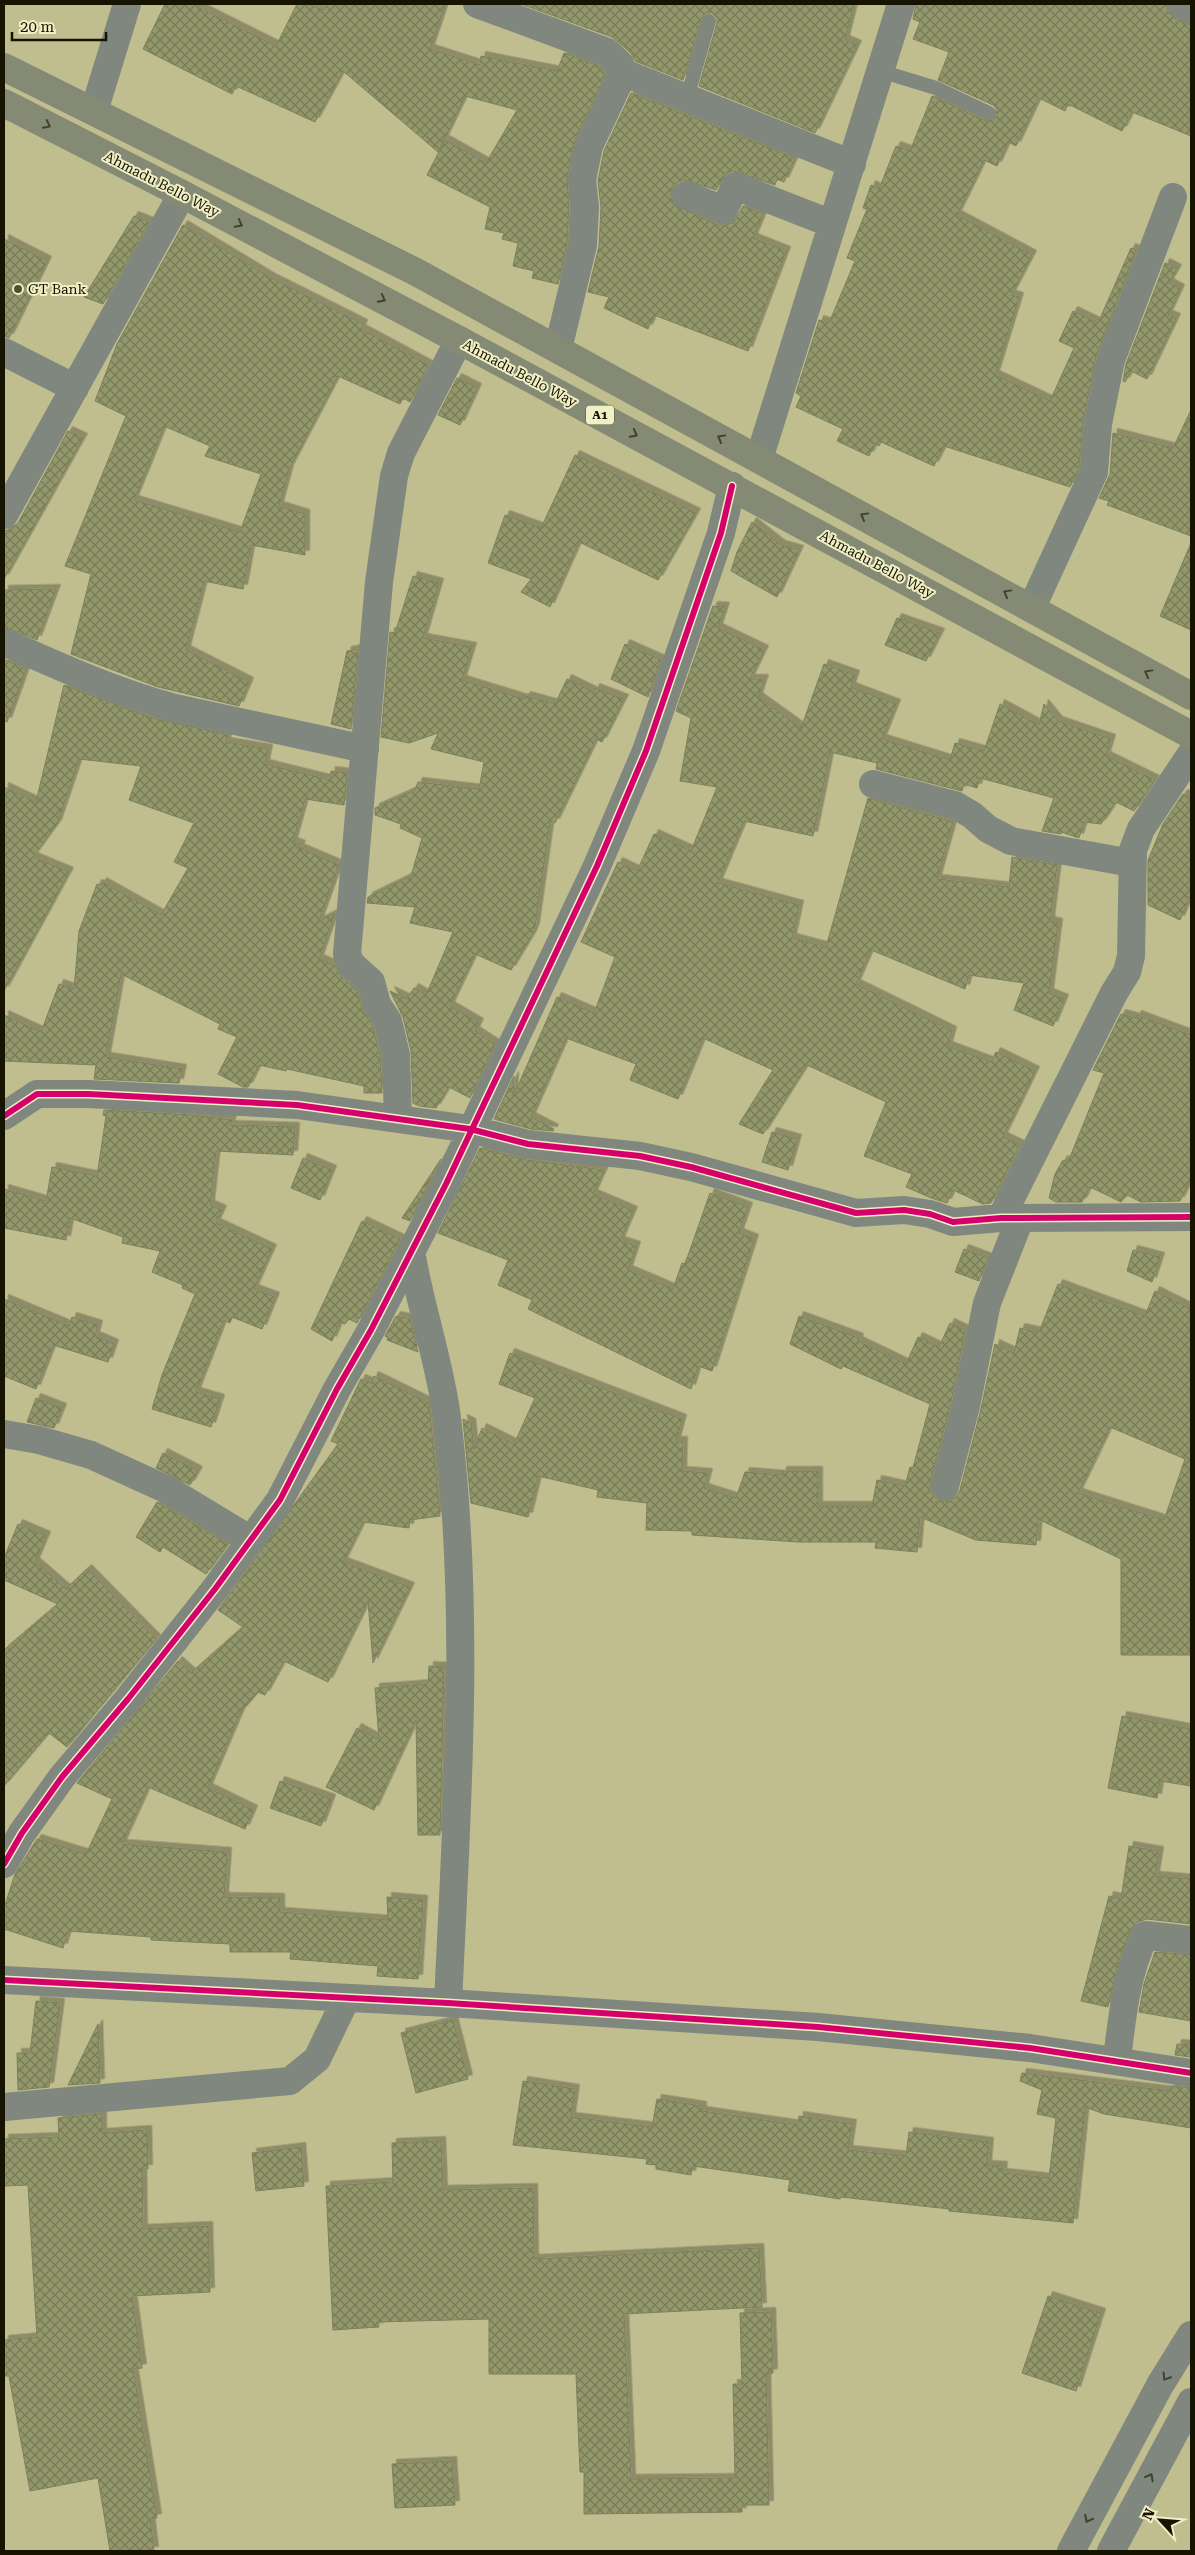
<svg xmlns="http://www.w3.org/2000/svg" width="1195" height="2555" viewBox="0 0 1195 2555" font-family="'Roboto Serif',serif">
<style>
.building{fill:url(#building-cross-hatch);stroke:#7d805c;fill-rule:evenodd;filter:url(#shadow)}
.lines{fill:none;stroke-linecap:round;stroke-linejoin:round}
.service{stroke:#7f877e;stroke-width:14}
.minor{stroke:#7f877e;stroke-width:28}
.trunk{stroke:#848a74;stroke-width:28}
.cycleway-casing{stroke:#f1efc5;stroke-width:9}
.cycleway{stroke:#d6006c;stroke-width:6}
.oneway{stroke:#42432e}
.oneway2{stroke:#404232}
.poi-dot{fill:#524f32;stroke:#f1efc5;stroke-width:2}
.labels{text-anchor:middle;stroke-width:4;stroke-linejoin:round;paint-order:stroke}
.shield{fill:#f1efc5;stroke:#58563b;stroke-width:1}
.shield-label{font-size:12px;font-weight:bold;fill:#161400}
.street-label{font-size:14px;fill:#161400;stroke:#f1efc5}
.poi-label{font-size:14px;fill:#161400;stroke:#f1efc5;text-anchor:start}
</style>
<defs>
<pattern id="building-cross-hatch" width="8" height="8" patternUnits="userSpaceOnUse" patternTransform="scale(1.25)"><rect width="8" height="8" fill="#93986c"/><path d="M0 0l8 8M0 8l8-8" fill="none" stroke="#777b56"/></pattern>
<filter id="shadow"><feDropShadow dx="4.5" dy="-4.5" stdDeviation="0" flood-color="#0004"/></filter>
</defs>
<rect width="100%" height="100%" fill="#c0bd8e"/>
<path class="building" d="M 165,4 L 192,4 L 276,46 L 297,4 L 307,4 L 324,10 L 328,4 L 445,4 L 430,49 L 480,65 L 481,56 L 557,71 L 564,53 L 599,66 L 604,70 L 603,80 L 575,140 L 567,177 L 569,207 L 567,243 L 558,284 L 532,278 L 534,271 L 513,266 L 518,243 L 502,239 L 504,233 L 485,229 L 490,207 L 427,175 L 445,140 L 486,163 L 517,110 L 465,96 L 438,152 L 343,71 L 315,122 L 236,86 L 232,94 L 143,49 Z
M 521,4 L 854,4 L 845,40 L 857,45 L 815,133 L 699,86 L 717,23 L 717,18 L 712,13 L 706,13 L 701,19 L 683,80 L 635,61 L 631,53 L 612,37 Z
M 916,4 L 1166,4 L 1168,12 L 1174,18 L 1191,25 L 1191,136 L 1132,112 L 1122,131 L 1068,104 L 1065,111 L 1039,98 L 1016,146 L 1008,142 L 997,166 L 984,160 L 957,215 L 1032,255 L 1011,295 L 1019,297 L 995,375 L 1050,401 L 1074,348 L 1059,341 L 1073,311 L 1098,323 L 1131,248 L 1136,250 L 1096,357 L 1083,421 L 1079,468 L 1070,487 L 944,446 L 934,466 L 881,442 L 879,446 L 875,444 L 869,456 L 837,441 L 843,429 L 796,407 L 801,396 L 796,393 L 819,320 L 829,323 L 855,261 L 847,258 L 867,209 L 863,208 L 871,185 L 879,189 L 896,146 L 910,151 L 932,96 L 986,121 L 994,120 L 997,116 L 996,108 L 993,105 L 938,80 L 949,52 L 913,39 L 920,22 L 913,19 Z
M 631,93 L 795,158 L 784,182 L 777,179 L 775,185 L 733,171 L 725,174 L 716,190 L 684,180 L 676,183 L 671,190 L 671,198 L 674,205 L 718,225 L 726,225 L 734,222 L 743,206 L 763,214 L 753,238 L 786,251 L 748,351 L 654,315 L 648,329 L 604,308 L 609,297 L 588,292 L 599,246 L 601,208 L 598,181 L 604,151 Z
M 134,216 L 149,222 L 103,304 L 84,297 Z
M 183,225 L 271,278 L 363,324 L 361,329 L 428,365 L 410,402 L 403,398 L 400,404 L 338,376 L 289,469 L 279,506 L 305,514 L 305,555 L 251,545 L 243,589 L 204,581 L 186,650 L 249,682 L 239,706 L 158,687 L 71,654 L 91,574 L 65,566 L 126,416 L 95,401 L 117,344 ZM 164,426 L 210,446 L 205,456 L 261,474 L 240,532 L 134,500 Z
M 4,239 L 47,261 L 9,338 L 4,336 Z
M 1165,263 L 1177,269 L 1169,283 L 1180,289 L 1168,315 L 1176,318 L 1147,379 L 1131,371 L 1125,382 L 1123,381 L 1126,364 Z
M 457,378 L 477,388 L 460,425 L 438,415 Z
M 1191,410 L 1191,536 L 1107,505 L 1109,501 L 1099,498 L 1110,474 L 1113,433 L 1173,448 Z
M 68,431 L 83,438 L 4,579 L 4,531 L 12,529 L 18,523 Z
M 575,455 L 696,513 L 658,580 L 579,542 L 550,607 L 521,592 L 531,579 L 488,563 L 505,515 L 541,528 Z
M 752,522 L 781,545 L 799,550 L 777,597 L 731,571 L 737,552 Z
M 1191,543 L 1191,630 L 1160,616 Z
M 413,576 L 439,583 L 423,638 L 472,647 L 462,680 L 524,699 L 526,696 L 555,704 L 567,679 L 594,692 L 595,688 L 624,699 L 602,742 L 596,739 L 555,823 L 550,821 L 535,927 L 532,935 L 511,970 L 475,954 L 450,1006 L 479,1023 L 475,1031 L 495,1044 L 470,1098 L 449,1087 L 436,1108 L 419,1106 L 413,1103 L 411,1051 L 403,1017 L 390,991 L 407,999 L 414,988 L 426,995 L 453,932 L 410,923 L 415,907 L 367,903 L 368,897 L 411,876 L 422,838 L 400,828 L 401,824 L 375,815 L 375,808 L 415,790 L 418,782 L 479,789 L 484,762 L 431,749 L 438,733 L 409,743 L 381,737 L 390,632 L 395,633 Z
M 56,589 L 37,640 L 4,627 L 4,590 Z
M 713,606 L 725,607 L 718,628 L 764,650 L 750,679 L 764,679 L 758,697 L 801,728 L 824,664 L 855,675 L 851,687 L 896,704 L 882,739 L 950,760 L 955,743 L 984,751 L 1000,704 L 1039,725 L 1044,704 L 1058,721 L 1111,739 L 1106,756 L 1155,780 L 1134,811 L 1116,802 L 1101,824 L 1084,822 L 1079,838 L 1061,832 L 1061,834 L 1042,831 L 1054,798 L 980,778 L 977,788 L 964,784 L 962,791 L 876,769 L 877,763 L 830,752 L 813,836 L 744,821 L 718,883 L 799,905 L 792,938 L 826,947 L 868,798 L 953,822 L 937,879 L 1009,887 L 1012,857 L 1057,865 L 1050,921 L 1058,923 L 1049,993 L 1064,999 L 1053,1026 L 1014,1010 L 1024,983 L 969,975 L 965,989 L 871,950 L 856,984 L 952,1031 L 948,1046 L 991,1062 L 996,1052 L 1035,1071 L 1003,1137 L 1020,1145 L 991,1203 L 983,1204 L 953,1190 L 947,1203 L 931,1198 L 906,1187 L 912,1174 L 864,1156 L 886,1102 L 807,1065 L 763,1134 L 739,1124 L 773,1070 L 703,1038 L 678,1099 L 630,1080 L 636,1064 L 566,1038 L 531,1117 L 554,1129 L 553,1131 L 531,1129 L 494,1119 L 514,1076 L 513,1097 L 557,997 L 594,1013 L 615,957 L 581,942 L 618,862 L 637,871 L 654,834 L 691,851 L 717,787 L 680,781 L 691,718 L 676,711 Z
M 897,618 L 940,633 L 926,661 L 885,645 Z
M 625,644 L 661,660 L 648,697 L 611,679 Z
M 358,649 L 351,729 L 331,724 L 347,651 Z
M 4,659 L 26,669 L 7,722 L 4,721 Z
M 64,685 L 149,717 L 228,735 L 226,742 L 268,749 L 265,764 L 330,780 L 331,771 L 347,773 L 344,805 L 305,799 L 293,842 L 301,845 L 299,848 L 339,865 L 319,921 L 335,913 L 319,959 L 335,966 L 341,976 L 357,991 L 362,1008 L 373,1027 L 380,1057 L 382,1093 L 364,1093 L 364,1086 L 287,1069 L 286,1071 L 259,1065 L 248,1087 L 243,1087 L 218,1074 L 237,1037 L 218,1029 L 220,1024 L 121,974 L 106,1057 L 182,1069 L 179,1083 L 94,1079 L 96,1065 L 4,1061 L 4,1015 L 41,1032 L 59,984 L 74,989 L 79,931 L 97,884 L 101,885 L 102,882 L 161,915 L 188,868 L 174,862 L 194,823 L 129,800 L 141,766 L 79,759 L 57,824 L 33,857 L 69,872 L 4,991 L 4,787 L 36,802 Z
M 1183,794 L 1191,797 L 1191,894 L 1180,920 L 1148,905 L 1148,860 L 1163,824 Z
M 1121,1014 L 1136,1018 L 1137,1015 L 1191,1035 L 1191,1178 L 1180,1201 L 1141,1202 L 1127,1195 L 1121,1202 L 1090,1187 L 1082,1202 L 1056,1202 L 1049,1198 L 1055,1174 L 1063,1160 L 1068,1162 L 1104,1073 L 1093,1070 Z
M 104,1110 L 190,1115 L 232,1120 L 230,1125 L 295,1127 L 293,1155 L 216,1151 L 210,1205 L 222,1210 L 216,1223 L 272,1249 L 254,1289 L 275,1297 L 262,1329 L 232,1317 L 230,1323 L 224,1320 L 196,1392 L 220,1399 L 211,1427 L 152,1409 L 162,1375 L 195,1294 L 182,1288 L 183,1285 L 152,1272 L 160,1251 L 122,1243 L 123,1237 L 70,1218 L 66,1240 L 4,1228 L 4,1189 L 46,1201 L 52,1167 L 97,1176 L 106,1116 L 103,1115 Z
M 772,1132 L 797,1139 L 788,1170 L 762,1162 Z
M 480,1148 L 526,1160 L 604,1170 L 593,1194 L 633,1211 L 620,1241 L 636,1246 L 628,1270 L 673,1289 L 682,1263 L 685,1264 L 710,1193 L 748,1207 L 739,1233 L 754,1239 L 712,1371 L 698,1366 L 691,1389 L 528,1309 L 532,1300 L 498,1285 L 508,1260 L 438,1233 Z
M 303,1158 L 332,1170 L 320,1200 L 291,1188 Z
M 441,1159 L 410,1221 L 402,1218 Z
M 362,1221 L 400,1239 L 357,1323 L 349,1319 L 345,1324 L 340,1322 L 332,1341 L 311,1329 Z
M 964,1249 L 988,1258 L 979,1281 L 955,1272 Z
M 1133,1250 L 1160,1257 L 1152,1282 L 1127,1271 Z
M 1058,1284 L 1145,1316 L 1155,1291 L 1191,1309 L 1191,1655 L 1121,1655 L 1121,1559 L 1038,1519 L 1036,1545 L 976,1540 L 920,1517 L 917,1552 L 875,1548 L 876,1542 L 798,1542 L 692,1535 L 692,1531 L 646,1530 L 647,1503 L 597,1497 L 598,1490 L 538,1476 L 528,1517 L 471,1503 L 463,1419 L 471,1423 L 474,1449 L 482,1428 L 514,1444 L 535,1398 L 499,1384 L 510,1353 L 682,1419 L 676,1441 L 683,1441 L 682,1471 L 708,1473 L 704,1488 L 736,1498 L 745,1472 L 782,1475 L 782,1471 L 818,1471 L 818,1506 L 872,1506 L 877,1480 L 905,1486 L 910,1467 L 913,1468 L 930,1404 L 843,1366 L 841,1369 L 790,1344 L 799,1316 L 859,1338 L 858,1341 L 906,1364 L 918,1337 L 939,1347 L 950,1323 L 965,1330 L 951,1402 L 930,1483 L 930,1491 L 934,1497 L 942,1501 L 950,1501 L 956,1497 L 960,1490 L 981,1409 L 995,1344 L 1014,1353 L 1020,1328 L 1039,1332 ZM 1110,1427 L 1185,1459 L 1164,1520 L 1078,1493 Z
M 4,1299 L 69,1326 L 72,1317 L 98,1325 L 95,1336 L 114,1344 L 108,1362 L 53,1345 L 36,1389 L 4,1376 Z
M 396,1316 L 410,1319 L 418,1352 L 387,1340 L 388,1338 L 385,1336 Z
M 374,1376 L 429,1403 L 440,1516 L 410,1520 L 409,1528 L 363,1522 L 343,1562 L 410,1587 L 373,1663 L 368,1601 L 328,1682 L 284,1661 L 265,1695 L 258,1692 L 240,1713 L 208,1788 L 253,1810 L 245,1829 L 148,1787 L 122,1844 L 227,1852 L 224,1897 L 280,1898 L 280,1912 L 388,1920 L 387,1897 L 423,1900 L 418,1979 L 377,1976 L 378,1966 L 290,1959 L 291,1952 L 230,1952 L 230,1944 L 151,1940 L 151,1937 L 68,1931 L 63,1948 L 4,1929 L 4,1908 L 15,1874 L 37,1839 L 86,1854 L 112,1799 L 77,1783 L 178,1661 L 191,1673 L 243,1627 L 218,1610 L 338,1444 L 331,1441 L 361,1379 L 371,1383 Z
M 36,1398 L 62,1408 L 54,1428 L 27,1422 Z
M 163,1453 L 198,1471 L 190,1485 L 156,1468 Z
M 157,1502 L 228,1544 L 206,1574 L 163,1547 L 160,1552 L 136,1537 Z
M 18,1524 L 46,1536 L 35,1562 L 66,1589 L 87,1569 L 156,1639 L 67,1747 L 49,1733 L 4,1786 L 4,1650 L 58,1604 L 4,1580 L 4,1558 Z
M 429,1666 L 444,1667 L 440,1835 L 418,1835 L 416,1720 L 374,1810 L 326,1787 L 357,1728 L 379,1740 L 375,1688 L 428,1684 Z
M 1122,1716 L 1191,1729 L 1191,1786 L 1160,1781 L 1157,1798 L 1108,1788 Z
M 280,1781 L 331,1799 L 321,1826 L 270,1808 Z
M 1129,1846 L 1159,1851 L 1155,1876 L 1191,1879 L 1191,1924 L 1147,1919 L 1137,1922 L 1131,1929 L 1119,1960 L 1108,2007 L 1081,2001 L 1109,1896 L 1121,1899 Z
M 1155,1952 L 1191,1955 L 1191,2021 L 1139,2012 L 1144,1984 Z
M 36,2001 L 60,2003 L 49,2087 L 18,2090 L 17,2053 L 30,2053 Z
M 453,2020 L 468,2079 L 416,2093 L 401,2033 Z
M 98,2024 L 100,2083 L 68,2085 Z
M 1177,2044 L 1191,2045 L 1191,2057 L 1175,2055 Z
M 1022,2073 L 1170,2091 L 1170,2086 L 1191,2088 L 1191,2128 L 1104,2114 L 1085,2107 L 1073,2223 L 949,2211 L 949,2209 L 841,2197 L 840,2199 L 788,2191 L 790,2180 L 693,2166 L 691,2175 L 656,2169 L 656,2165 L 646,2164 L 647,2159 L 513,2145 L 523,2081 L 575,2089 L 571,2117 L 652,2127 L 657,2099 L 702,2106 L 702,2111 L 798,2125 L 799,2116 L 852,2124 L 848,2150 L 906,2156 L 909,2132 L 989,2142 L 987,2165 L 1003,2166 L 1002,2173 L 1049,2178 L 1056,2118 L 1037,2114 L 1042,2090 L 1020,2081 Z
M 102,2114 L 102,2133 L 147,2130 L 148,2169 L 142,2169 L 143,2229 L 208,2226 L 210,2292 L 132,2296 L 142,2368 L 133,2369 L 157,2518 L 150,2519 L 154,2551 L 110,2551 L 98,2478 L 30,2491 L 9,2376 L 4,2376 L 4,2340 L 37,2337 L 28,2185 L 4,2186 L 4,2139 L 59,2137 L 58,2118 Z
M 441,2141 L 443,2190 L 533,2188 L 534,2259 L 759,2248 L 762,2307 L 624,2314 L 631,2479 L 735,2478 L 733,2384 L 742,2384 L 740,2313 L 771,2312 L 773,2373 L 766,2374 L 769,2505 L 742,2505 L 742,2512 L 584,2514 L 584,2472 L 580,2472 L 576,2374 L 489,2374 L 489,2319 L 378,2322 L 379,2327 L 333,2330 L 326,2186 L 393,2182 L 392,2143 Z
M 301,2147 L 304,2186 L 256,2191 L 252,2153 Z
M 1048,2296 L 1101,2313 L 1076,2391 L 1022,2373 Z
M 452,2461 L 455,2505 L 395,2508 L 392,2464 Z"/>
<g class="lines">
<path class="service" d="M 880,71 L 936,88 L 989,113
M 687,98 L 709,21"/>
<path class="minor" d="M 477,4 L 607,52 L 620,64 L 618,84 L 589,146 L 582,180 L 585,207 L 583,245 L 558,349
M 1181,4 L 1191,9
M 619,71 L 852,164
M 94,111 L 127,4
M 686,195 L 724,210 L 735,186 L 832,224
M 4,352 L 75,388
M 759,459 L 901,4
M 4,515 L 182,194
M 1032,607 L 1094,472 L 1098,424 L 1111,360 L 1173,197
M 4,642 C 60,667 116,692 175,708 L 365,749
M 873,784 L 955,805 L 972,815 L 988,829 L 1011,841 L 1131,863
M 4,1116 L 37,1094 L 88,1094 L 297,1105 L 470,1129 L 528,1144 L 640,1156 L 691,1167 L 856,1213 L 904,1210 L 930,1214 L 953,1222 L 1001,1218 L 1191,1217
M 398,1119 L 396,1055 L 388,1021 L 377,1004 L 371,982 L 351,964 L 347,954 L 379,582 L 394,476 L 401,453 L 459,340
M 1001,1218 L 1114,993 L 1127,972 L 1131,956 L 1133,850 L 1141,829 L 1191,754
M 411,1251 C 420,1307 440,1362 447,1418 C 471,1613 457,1808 448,2003
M 4,1434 L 39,1440 L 91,1455 L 170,1491 L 251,1540
M 945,1486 L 966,1406 L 987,1303 L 1020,1219
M 4,1864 L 22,1833 L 62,1777 L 128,1699 L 215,1589 L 280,1500 L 337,1389 L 371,1330 L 446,1184 L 597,866 L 646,751 L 721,533 L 732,486
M 4,1980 L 448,2003 L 818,2027 L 1030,2048 L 1191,2073
M 1117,2060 C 1122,2017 1126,1975 1145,1935 L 1191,1940
M 4,2107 L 290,2081 L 317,2059 L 346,1999
M 1071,2551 L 1160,2385 L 1191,2335
M 1111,2551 L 1191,2402"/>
<path class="trunk" d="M 4,67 L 416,272 L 1191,696
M 4,103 L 182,194 L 459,340 L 1191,735"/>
<defs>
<path id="cycleway" d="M 4,1116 L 37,1094 L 88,1094 L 297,1105 L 470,1129 L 528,1144 L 640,1156 L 691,1167 L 856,1213 L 904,1210 L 930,1214 L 953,1222 L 1001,1218 L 1191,1217
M 4,1864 L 22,1833 L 62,1777 L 128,1699 L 215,1589 L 280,1500 L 337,1389 L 371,1330 L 446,1184 L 597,866 L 646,751 L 721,533 L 732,486
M 4,1980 L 448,2003 L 818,2027 L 1030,2048 L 1191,2073"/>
</defs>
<use href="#cycleway" class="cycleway-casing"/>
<use href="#cycleway" class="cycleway"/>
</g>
<defs><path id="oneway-chevron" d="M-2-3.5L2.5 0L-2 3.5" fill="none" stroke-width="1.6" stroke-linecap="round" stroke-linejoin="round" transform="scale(1.25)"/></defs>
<g class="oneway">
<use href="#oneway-chevron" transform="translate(47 125) rotate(27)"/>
<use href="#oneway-chevron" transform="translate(239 224) rotate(28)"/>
<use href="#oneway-chevron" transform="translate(382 299) rotate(28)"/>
<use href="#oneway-chevron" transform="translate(634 434) rotate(28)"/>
<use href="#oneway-chevron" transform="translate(721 438) rotate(-151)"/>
<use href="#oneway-chevron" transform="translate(864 516) rotate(-151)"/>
<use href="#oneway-chevron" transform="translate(1007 593) rotate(-151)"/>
<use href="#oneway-chevron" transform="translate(1148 673) rotate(-151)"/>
</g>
<g class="oneway2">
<use href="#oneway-chevron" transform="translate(1166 2377) rotate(122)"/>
<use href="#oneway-chevron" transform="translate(1150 2477) rotate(-61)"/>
<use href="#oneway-chevron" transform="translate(1088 2519) rotate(117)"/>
</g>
<circle class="poi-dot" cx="18" cy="289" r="5"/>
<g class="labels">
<rect class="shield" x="586" y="405.5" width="28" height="19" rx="4"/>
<g class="shield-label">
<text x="600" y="419">A1</text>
</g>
<g class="street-label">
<text transform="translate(162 184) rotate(27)" y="5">Ahmadu Bello Way</text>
<text transform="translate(520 373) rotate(28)" y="5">Ahmadu Bello Way</text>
<text transform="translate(877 564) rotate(28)" y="5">Ahmadu Bello Way</text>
</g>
<g class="poi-label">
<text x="28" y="294">GT Bank</text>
</g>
</g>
<rect width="1195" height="2555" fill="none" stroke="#161400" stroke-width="10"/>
<g transform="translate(1160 2520) rotate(296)" stroke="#f1efc5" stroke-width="4" paint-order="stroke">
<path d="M0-4L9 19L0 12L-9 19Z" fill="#161400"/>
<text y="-8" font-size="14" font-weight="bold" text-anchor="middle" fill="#161400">N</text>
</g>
<path d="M12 32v8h94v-8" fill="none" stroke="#161400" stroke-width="2.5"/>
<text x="20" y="32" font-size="15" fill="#161400" stroke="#f1efc5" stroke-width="4" paint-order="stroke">20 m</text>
</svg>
